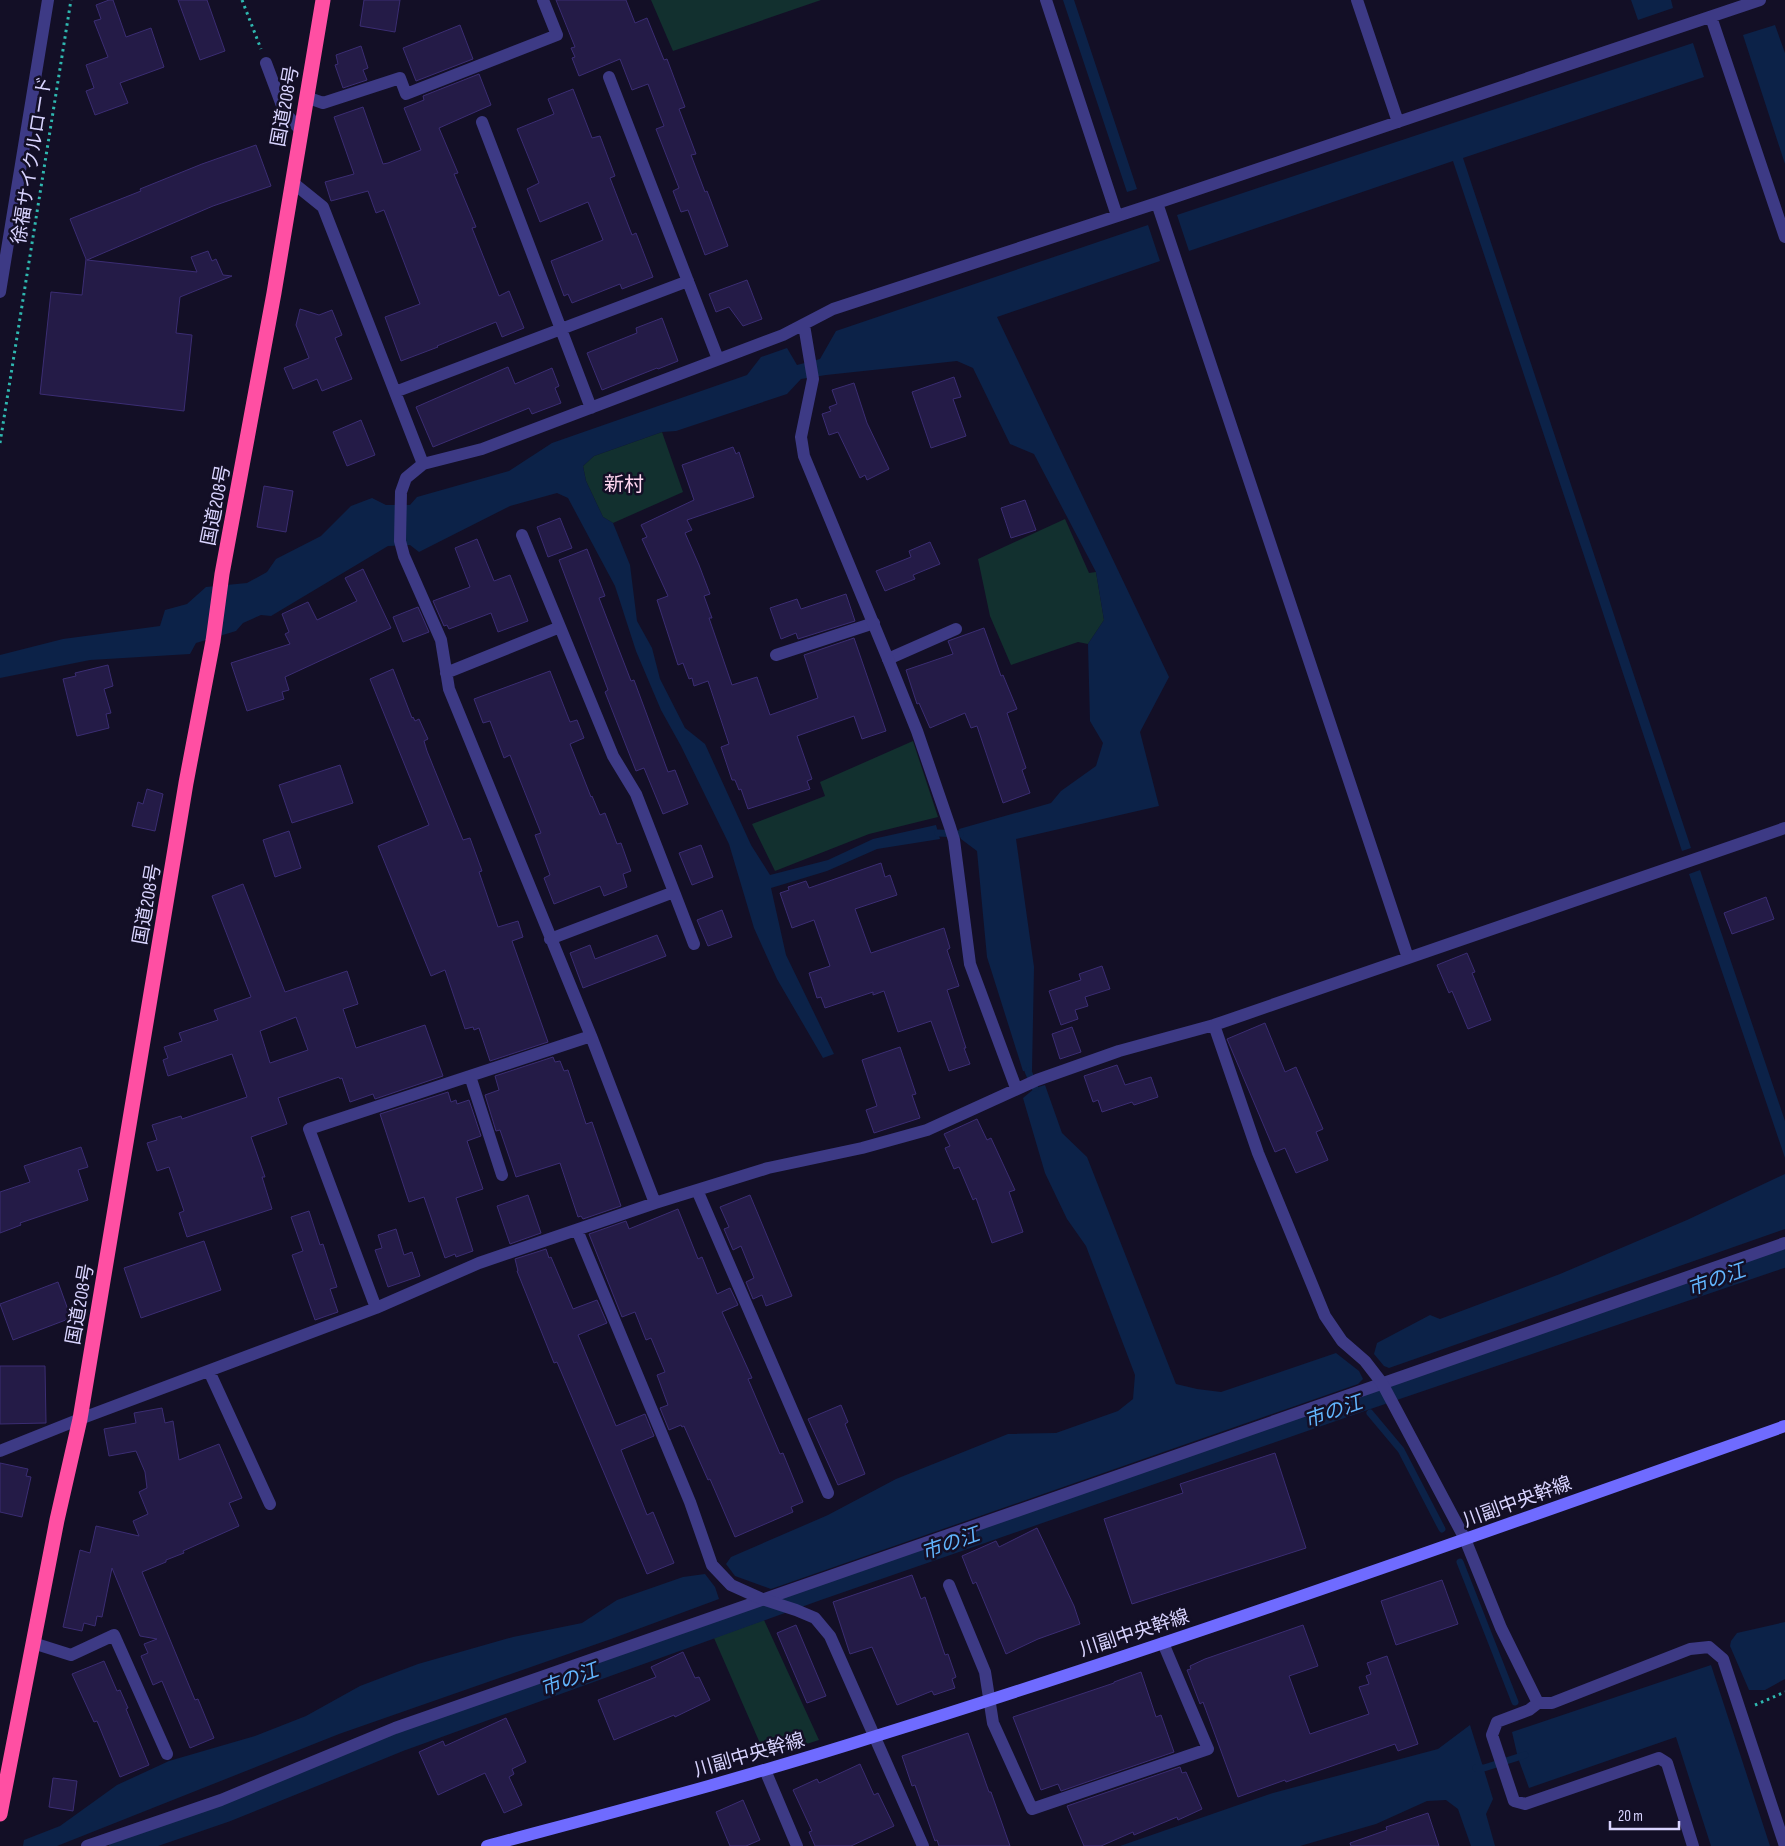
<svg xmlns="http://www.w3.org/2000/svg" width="1785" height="1846" viewBox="0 0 1785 1846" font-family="'Sofia Sans Condensed','Noto Sans JP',sans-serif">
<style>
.green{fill:#12302f}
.water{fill:#0c2248}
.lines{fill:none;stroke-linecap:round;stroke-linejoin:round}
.stream{stroke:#0c2248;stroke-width:7}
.canal{stroke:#0c2248;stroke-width:24}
.building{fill:#241b47;stroke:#3b2d73;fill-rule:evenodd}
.path{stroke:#2fb8b0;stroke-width:3;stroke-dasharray:2.5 4;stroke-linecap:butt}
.lane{stroke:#3d3a85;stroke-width:12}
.street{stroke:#3d3a85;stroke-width:12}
.secondary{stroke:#6f6bff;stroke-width:12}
.highway{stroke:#ff4fa3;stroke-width:15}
.labels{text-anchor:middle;stroke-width:5;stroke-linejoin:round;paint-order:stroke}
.street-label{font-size:19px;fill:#d9d4ff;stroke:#130f26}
.neighbourhood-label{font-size:20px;fill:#ffd6f0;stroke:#130f26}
.water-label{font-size:20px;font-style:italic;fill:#62b6ff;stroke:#130f26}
</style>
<rect width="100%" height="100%" fill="#130f26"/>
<path class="green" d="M 651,0 L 821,0 L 673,51 Z
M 662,432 L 683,492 L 613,523 L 603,517 L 586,481 L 583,466 L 594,456 Z
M 1065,519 L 1089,573 L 1096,572 L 1104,620 L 1088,644 L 1078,642 L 1011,665 L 990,616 L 978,559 Z
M 913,741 L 938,817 L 869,834 L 775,871 L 752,824 L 825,796 L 820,782 Z
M 764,1620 L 819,1740 L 766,1757 L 714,1638 Z"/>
<path class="water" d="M 1063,0 L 1074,0 L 1137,189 L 1127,192 Z
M 1631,0 L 1671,0 L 1673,8 L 1638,20 Z
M 1775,25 L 1785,53 L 1785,164 L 1743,35 Z
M 1693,43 L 1704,77 L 1463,158 L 1691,848 L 1682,851 L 1453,161 L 1189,251 L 1177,215 Z
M 1148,225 L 1160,261 L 997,317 L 1169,677 L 1140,732 L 1159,806 L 1016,839 L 1034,967 L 1032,1071 L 1023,1071 L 987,957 L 977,851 L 961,839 L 959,829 L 1051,803 L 1061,791 L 1096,766 L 1103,743 L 1090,721 L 1088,644 L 1104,620 L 1096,572 L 1034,454 L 1010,444 L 973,368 L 957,361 L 826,375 L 801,379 L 787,394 L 676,431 L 662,432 L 594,456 L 583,466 L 586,481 L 603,517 L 613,523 L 630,565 L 637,621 L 652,648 L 660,679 L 685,728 L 705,744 L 751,845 L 770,875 L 828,860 L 873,839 L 936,825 L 940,839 L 877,849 L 827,871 L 771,888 L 786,955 L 834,1054 L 823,1058 L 777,979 L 754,928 L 729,844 L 681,746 L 661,710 L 636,651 L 615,586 L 568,498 L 557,493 L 510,506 L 419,552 L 410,545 L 388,546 L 271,616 L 261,615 L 243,623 L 236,631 L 196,643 L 190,654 L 90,660 L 0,678 L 0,655 L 63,639 L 160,626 L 165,610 L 187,604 L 206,587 L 247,583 L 267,572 L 276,559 L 321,536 L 351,506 L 372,498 L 386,505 L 410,505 L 417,497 L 509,471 L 552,443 L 747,375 L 761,357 L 787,348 L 797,365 L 820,359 L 836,331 Z
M 1700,870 L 1785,1121 L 1785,1158 L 1689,874 Z
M 1045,1085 L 1062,1133 L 1087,1157 L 1176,1384 L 1197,1389 L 1221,1392 L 1336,1353 L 1359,1371 L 1363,1379 L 1358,1384 L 771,1589 L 735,1576 L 726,1564 L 731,1557 L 828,1515 L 896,1479 L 1008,1434 L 1056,1433 L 1118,1411 L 1133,1399 L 1135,1375 L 1086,1246 L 1067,1219 L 1045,1173 L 1023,1098 L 1035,1088 Z
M 1785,1174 L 1785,1229 L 1389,1368 L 1384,1366 L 1374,1354 L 1377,1343 L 1430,1315 L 1440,1319 L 1560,1274 L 1687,1220 Z
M 705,1574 L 715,1587 L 719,1599 L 611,1639 L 339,1734 L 57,1846 L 23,1846 L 24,1840 L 60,1826 L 117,1785 L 169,1761 L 255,1736 L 306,1716 L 360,1686 L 418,1664 L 513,1637 L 582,1623 L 617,1600 L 683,1577 Z
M 1785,1622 L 1785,1679 L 1765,1690 L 1749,1690 L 1730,1646 L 1731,1641 L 1737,1633 Z
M 1711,1665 L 1770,1846 L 1711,1846 L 1676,1737 L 1529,1788 L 1518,1758 L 1512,1732 Z
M 1470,1725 L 1493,1799 L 1486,1814 L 1495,1846 L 1471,1846 L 1458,1809 L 1446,1800 L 1427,1801 L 1376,1824 L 1300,1846 L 1120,1846 L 1273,1793 L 1438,1749 Z"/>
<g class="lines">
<path class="stream" d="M 938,833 L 960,834
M 1028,1071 L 1035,1088
M 1370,1413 L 1401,1450 L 1442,1529
M 1460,1562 L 1515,1702
M 1476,1768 L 1484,1768 L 1525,1755"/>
<path class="canal" d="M 121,1846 L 226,1810 L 401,1739 L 816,1589 L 1357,1401 L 1785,1255"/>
</g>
<path class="building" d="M 109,0 L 113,0 L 126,37 L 151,28 L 164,67 L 120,83 L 128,103 L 95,115 L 86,91 L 94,88 L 86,65 L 108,57 L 94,21 L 101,19 L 96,5 Z
M 178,0 L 207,0 L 225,51 L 200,60 Z
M 364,0 L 400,0 L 395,32 L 360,26 Z
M 556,0 L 626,0 L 635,23 L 647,18 L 664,60 L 667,59 L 685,107 L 679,109 L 696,154 L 691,155 L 705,192 L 707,191 L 728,246 L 705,255 L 688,210 L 681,212 L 673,191 L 679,188 L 656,129 L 664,126 L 648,84 L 632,90 L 620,59 L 579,76 L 572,58 L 575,57 L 571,48 L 575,47 Z
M 460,25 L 473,59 L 416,81 L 403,48 Z
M 361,46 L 368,68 L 363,70 L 367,80 L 343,88 L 335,65 L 338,64 L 336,55 Z
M 479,74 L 491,105 L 439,128 L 458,173 L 454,174 L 476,227 L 472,228 L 499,296 L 509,291 L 524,328 L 502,337 L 496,322 L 437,346 L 438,347 L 401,361 L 385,317 L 420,304 L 384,210 L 376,213 L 368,191 L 331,201 L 325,182 L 354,174 L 334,117 L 363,107 L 383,164 L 388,163 L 421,150 L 404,108 L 424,100 L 423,96 Z
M 573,89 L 592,138 L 600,136 L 615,176 L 610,178 L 632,235 L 636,233 L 653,277 L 622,289 L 620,284 L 572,303 L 568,294 L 564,296 L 551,261 L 603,240 L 588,202 L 540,222 L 527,189 L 539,183 L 517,129 L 554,114 L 548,99 Z
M 256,145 L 271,186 L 213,206 L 87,260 L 197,272 L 191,257 L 208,251 L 212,261 L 216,259 L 223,275 L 232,276 L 180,297 L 176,333 L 192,335 L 184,411 L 40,394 L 51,292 L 82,295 L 86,259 L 70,219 L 141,191 L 140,189 L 202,164 Z
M 747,280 L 762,319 L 743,326 L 729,307 L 716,312 L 709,294 Z
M 300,309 L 319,315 L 332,310 L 342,335 L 335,338 L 352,379 L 322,391 L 317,379 L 293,389 L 284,368 L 309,358 L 296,325 Z
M 662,318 L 678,361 L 658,369 L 657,368 L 602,390 L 587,353 L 637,333 L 636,328 Z
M 508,367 L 515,384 L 552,368 L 559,386 L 555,388 L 561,403 L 532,414 L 529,408 L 433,447 L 416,407 Z
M 954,377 L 961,397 L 953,399 L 966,436 L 931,448 L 912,392 Z
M 854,383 L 867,423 L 889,469 L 867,480 L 865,475 L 860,478 L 838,432 L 829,435 L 822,414 L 831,411 L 829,407 L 837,404 L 832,390 Z
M 361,420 L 375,455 L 347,466 L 333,432 Z
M 733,447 L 736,454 L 739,452 L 754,497 L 687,520 L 692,530 L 685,533 L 699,565 L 710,594 L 704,596 L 712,618 L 709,618 L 732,685 L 757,677 L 770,715 L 818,698 L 804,655 L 854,638 L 886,731 L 862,739 L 854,716 L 797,736 L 812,779 L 807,781 L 810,789 L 748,809 L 741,789 L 739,790 L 735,780 L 732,780 L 721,747 L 729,744 L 708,681 L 694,686 L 692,678 L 689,679 L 683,663 L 678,665 L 657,600 L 668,596 L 642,539 L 647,537 L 641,525 L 694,500 L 682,465 Z
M 264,486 L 293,491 L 286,532 L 257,527 Z
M 1025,500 L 1036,530 L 1011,538 L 1001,508 Z
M 560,518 L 572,548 L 548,557 L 537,527 Z
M 477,539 L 494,581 L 510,575 L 528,621 L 498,632 L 491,613 L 449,629 L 447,625 L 444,626 L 433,601 L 470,587 L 455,548 Z
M 930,542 L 940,564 L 913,575 L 915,579 L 885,591 L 876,571 L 911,557 L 909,551 Z
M 587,549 L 605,596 L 599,598 L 631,681 L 634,680 L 668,772 L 675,770 L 688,804 L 663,814 L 644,768 L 636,771 L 605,692 L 608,690 L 559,560 Z
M 363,569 L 391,628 L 285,677 L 289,690 L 282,692 L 284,699 L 247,711 L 231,663 L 290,644 L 285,634 L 289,632 L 282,614 L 308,602 L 317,620 L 357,601 L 345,578 Z
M 846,594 L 855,621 L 798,639 L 796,633 L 781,639 L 770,608 L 797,599 L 801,609 Z
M 418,607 L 429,632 L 403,642 L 393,617 Z
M 984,628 L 1001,676 L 1003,675 L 1017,709 L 1007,713 L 1026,768 L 1022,770 L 1030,793 L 1003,803 L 977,726 L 971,728 L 965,713 L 930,728 L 919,703 L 917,704 L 906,670 L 953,654 L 948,641 Z
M 108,665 L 113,686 L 104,689 L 111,713 L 106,714 L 109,728 L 77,736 L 63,679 L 76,676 L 75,673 Z
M 393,669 L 412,718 L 413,717 L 415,721 L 419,719 L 428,739 L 424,741 L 427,751 L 463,840 L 470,838 L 482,871 L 479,872 L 498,927 L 518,921 L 523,937 L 512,941 L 548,1042 L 490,1061 L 479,1028 L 474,1030 L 473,1027 L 465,1029 L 445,970 L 431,976 L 378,846 L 429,825 L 370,679 Z
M 550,671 L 570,722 L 577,720 L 584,738 L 570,744 L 591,797 L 592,796 L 600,815 L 605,813 L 617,844 L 621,843 L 631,871 L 623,874 L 627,887 L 604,896 L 600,886 L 554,904 L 544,878 L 550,875 L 535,835 L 541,833 L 510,755 L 504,758 L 490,721 L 483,723 L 474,699 Z
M 340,765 L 353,803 L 292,823 L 279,785 Z
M 147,789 L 163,794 L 155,831 L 132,826 L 138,802 L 143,804 Z
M 289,831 L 301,868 L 275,877 L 263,840 Z
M 701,845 L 713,877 L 692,885 L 679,853 Z
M 881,863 L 885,877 L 890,875 L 897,895 L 855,909 L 871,953 L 944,928 L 950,948 L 947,950 L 959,986 L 947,990 L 966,1048 L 964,1048 L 970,1064 L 949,1071 L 931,1021 L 898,1032 L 884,991 L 873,995 L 873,992 L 825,1008 L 821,997 L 817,998 L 809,973 L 830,966 L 814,920 L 792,928 L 780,893 L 789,890 L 788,887 L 806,881 L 809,888 Z
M 243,884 L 285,992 L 347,971 L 358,1004 L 343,1009 L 356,1048 L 425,1025 L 443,1076 L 375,1099 L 373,1094 L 350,1102 L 342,1078 L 340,1079 L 339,1077 L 278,1098 L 287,1124 L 251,1137 L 265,1177 L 262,1177 L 272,1209 L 187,1237 L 179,1213 L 184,1211 L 169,1167 L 157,1171 L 147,1143 L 157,1140 L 152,1125 L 181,1116 L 182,1119 L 247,1097 L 232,1054 L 168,1076 L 163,1060 L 168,1058 L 164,1047 L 182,1041 L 179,1033 L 218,1020 L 214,1010 L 251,997 L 212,896 ZM 296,1017 L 308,1050 L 270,1063 L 260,1031 Z
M 1766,897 L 1774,919 L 1732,934 L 1724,913 Z
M 722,910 L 732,937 L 708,946 L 697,920 Z
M 657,935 L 666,956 L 583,988 L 570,953 L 590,945 L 595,959 Z
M 1467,953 L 1475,972 L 1472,973 L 1491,1020 L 1468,1029 L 1452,991 L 1449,993 L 1437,965 Z
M 1102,966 L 1110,989 L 1085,997 L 1088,1006 L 1075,1010 L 1078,1019 L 1061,1025 L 1049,991 L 1081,980 L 1079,974 Z
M 1265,1023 L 1285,1072 L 1296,1067 L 1323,1129 L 1316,1132 L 1328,1160 L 1296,1173 L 1285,1148 L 1275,1152 L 1227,1039 Z
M 1072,1027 L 1081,1052 L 1060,1059 L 1052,1034 Z
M 900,1047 L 916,1094 L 912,1095 L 920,1118 L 874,1133 L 866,1110 L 877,1106 L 862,1060 Z
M 553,1057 L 555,1062 L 560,1061 L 564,1071 L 568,1070 L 586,1124 L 592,1122 L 621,1206 L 583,1219 L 581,1216 L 578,1217 L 560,1163 L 516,1177 L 500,1130 L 496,1131 L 485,1095 L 499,1090 L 495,1076 Z
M 1117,1065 L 1125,1085 L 1151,1077 L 1158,1097 L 1134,1105 L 1132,1102 L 1102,1112 L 1098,1100 L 1093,1102 L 1084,1076 Z
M 448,1092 L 451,1102 L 456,1100 L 457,1104 L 469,1100 L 481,1136 L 467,1141 L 483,1189 L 456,1198 L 473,1251 L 456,1257 L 455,1254 L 445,1258 L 424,1197 L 409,1202 L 380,1114 Z
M 977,1119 L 987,1140 L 991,1138 L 1015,1190 L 1009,1192 L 1023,1232 L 992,1243 L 976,1198 L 973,1200 L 959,1167 L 954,1169 L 945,1148 L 950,1146 L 944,1134 Z
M 81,1147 L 88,1167 L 78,1170 L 88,1200 L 20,1223 L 21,1225 L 0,1233 L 0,1192 L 30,1182 L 24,1166 Z
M 528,1195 L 541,1233 L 510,1244 L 497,1206 Z
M 750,1195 L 792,1296 L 766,1306 L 762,1295 L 753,1299 L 746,1282 L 754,1278 L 741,1246 L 733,1250 L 724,1229 L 729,1227 L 720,1207 Z
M 678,1209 L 698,1259 L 702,1257 L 717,1294 L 730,1288 L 738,1305 L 722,1312 L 752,1378 L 748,1379 L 780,1454 L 783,1453 L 803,1502 L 791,1507 L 793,1512 L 735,1537 L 710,1479 L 708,1480 L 684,1426 L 682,1427 L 681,1425 L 669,1430 L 660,1408 L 668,1405 L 657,1375 L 665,1372 L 651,1338 L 646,1340 L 635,1312 L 622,1317 L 589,1234 L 626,1221 L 629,1229 Z
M 309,1211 L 320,1245 L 323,1244 L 337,1287 L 330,1289 L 338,1312 L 315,1320 L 292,1255 L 303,1251 L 291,1217 Z
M 396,1229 L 404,1255 L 412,1252 L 420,1276 L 388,1287 L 375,1250 L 382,1248 L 378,1235 Z
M 204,1241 L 221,1290 L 141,1318 L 124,1268 Z
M 546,1249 L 549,1258 L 551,1257 L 573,1309 L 597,1300 L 607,1323 L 578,1335 L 616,1426 L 645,1414 L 654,1436 L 621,1450 L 647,1515 L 653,1512 L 674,1563 L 647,1574 L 557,1362 L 554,1363 L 517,1271 L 518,1271 L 515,1259 Z
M 58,1282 L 71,1318 L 13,1340 L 0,1304 Z
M 0,1366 L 45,1366 L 46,1423 L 0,1424 Z
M 841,1405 L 848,1422 L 845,1424 L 865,1474 L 838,1485 L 808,1419 Z
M 162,1408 L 165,1423 L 173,1421 L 179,1460 L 219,1444 L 242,1498 L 229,1503 L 239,1526 L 183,1551 L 184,1553 L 166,1560 L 166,1562 L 142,1572 L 195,1700 L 198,1699 L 214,1738 L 190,1748 L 162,1681 L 153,1685 L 141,1656 L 148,1653 L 144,1644 L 157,1639 L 140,1636 L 112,1568 L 102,1617 L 97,1616 L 95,1626 L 84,1623 L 82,1631 L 63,1627 L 80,1550 L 90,1553 L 96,1526 L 139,1536 L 133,1521 L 148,1514 L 139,1492 L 147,1488 L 145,1472 L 136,1451 L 109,1456 L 104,1429 L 136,1423 L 134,1413 Z
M 1275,1453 L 1306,1548 L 1132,1604 L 1104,1519 L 1183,1493 L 1180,1484 Z
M 0,1463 L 28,1469 L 26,1476 L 31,1477 L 22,1517 L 0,1512 Z
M 1037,1528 L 1074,1606 L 1080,1624 L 1038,1639 L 1006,1654 L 976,1582 L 973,1584 L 962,1556 L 996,1541 L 999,1547 Z
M 912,1575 L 921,1599 L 925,1597 L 945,1655 L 948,1654 L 956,1677 L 952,1679 L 955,1688 L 934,1695 L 932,1691 L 897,1705 L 872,1647 L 850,1654 L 833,1602 Z
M 1442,1580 L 1458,1624 L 1396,1645 L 1381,1601 Z
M 796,1625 L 826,1696 L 807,1703 L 777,1633 Z
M 1303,1625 L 1318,1666 L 1289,1676 L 1310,1734 L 1369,1714 L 1359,1687 L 1369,1684 L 1366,1676 L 1371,1674 L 1367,1663 L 1387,1656 L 1418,1744 L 1398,1751 L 1395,1744 L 1286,1782 L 1285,1780 L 1238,1797 L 1203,1702 L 1200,1704 L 1187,1670 L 1191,1669 L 1190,1666 L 1205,1659 Z
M 683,1652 L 695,1678 L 699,1677 L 710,1700 L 675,1717 L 674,1715 L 614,1740 L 598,1700 L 656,1677 L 651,1667 Z
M 104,1661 L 117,1691 L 120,1690 L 128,1708 L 126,1709 L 149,1765 L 120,1777 L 97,1721 L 94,1722 L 72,1674 Z
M 1141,1672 L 1156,1717 L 1161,1715 L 1174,1752 L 1061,1791 L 1058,1784 L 1041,1790 L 1013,1717 L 1114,1683 L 1114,1682 Z
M 506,1718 L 526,1762 L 512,1769 L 514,1774 L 509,1777 L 522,1805 L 504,1813 L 485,1773 L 438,1795 L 419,1752 L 443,1741 L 445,1746 Z
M 968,1733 L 989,1792 L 991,1792 L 1010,1846 L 939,1846 L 937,1840 L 935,1841 L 915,1785 L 912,1786 L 902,1756 Z
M 860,1764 L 874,1795 L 878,1793 L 894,1826 L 851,1846 L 815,1846 L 809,1832 L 812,1831 L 793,1790 L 817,1779 L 819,1783 Z
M 1180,1767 L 1182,1773 L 1186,1772 L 1202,1809 L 1178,1820 L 1177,1817 L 1134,1835 L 1133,1832 L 1101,1846 L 1084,1846 L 1067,1806 Z
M 53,1778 L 77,1781 L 73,1811 L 49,1807 Z
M 743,1800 L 760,1840 L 746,1846 L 730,1846 L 716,1812 Z
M 1428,1813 L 1439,1846 L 1351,1846 L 1350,1843 L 1387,1830 L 1386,1827 Z"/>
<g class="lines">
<path class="path" d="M 242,0 L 261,49
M 0,443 L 71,0
M 1755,1705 L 1785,1692"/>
<path class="lane" d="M 776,655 L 874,623
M 888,659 L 956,629
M 87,1846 L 221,1800 L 395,1728 L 1785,1243"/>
<path class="street" d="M 1046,0 L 1117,216
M 1357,0 L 1398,122
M 1711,17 L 1785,237
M 266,63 L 284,111 L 300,130
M 609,77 L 718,359
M 306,97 L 323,103 L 400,78 L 406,94 L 557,35 L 543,0
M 482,122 L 591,408
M 292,182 L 323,207 L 423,464
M 1157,203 L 1408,958
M 0,292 L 48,0
M 804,325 L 813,379 L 801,437 L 804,456 L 888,659 L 917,731 L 950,827 L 954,840 L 970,964 L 1016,1088
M 395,392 L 688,281
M 522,535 L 560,627
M 446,673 L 560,627 L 613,756 L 636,794 L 674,892 L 550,939
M 674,892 L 694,944
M 1214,1025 L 1258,1153 L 1325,1316 L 1342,1341 L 1365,1361 L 1382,1383 L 1465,1539 L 1501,1628 L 1538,1703
M 470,1076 L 502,1175
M 697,1190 L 828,1493
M 655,1203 L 591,1036 L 449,689 L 441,640 L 404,556 L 400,541 L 401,492 L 406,478 L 423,464 L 482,449 L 783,335 L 833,309 L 1157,203 L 1760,0
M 577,1230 L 690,1502 L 712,1565 L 731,1585 L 762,1599 L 796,1610 L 815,1618 L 830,1636 L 923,1846
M 376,1308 L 309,1129 L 591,1036
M 209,1371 L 270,1504
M 0,1451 L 80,1419 L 376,1308 L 479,1263 L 655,1203 L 768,1168 L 862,1148 L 927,1130 L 1037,1080 L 1119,1051 L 1214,1025 L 1785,828
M 949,1585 L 985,1672 L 993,1723 L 1032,1809 L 1208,1749 L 1163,1643
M 33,1643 L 71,1655 L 114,1635 L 167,1754
M 765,1770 L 797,1846
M 1693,1846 L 1667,1763 L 1659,1758 L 1525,1804 L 1514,1801 L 1492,1735 L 1497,1722 L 1529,1710 L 1538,1703 L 1552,1703 L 1690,1649 L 1709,1647 L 1723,1659 L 1785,1846"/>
<path class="secondary" d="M 487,1846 C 617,1811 748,1777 876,1736 C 1182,1641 1483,1533 1785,1426"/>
<path class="highway" d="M 0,1814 L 57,1520 L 80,1419 L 186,783 L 213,641 L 222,574 L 274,293 L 323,0"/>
</g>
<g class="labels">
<g class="street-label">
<text transform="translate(284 106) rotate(-80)" y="7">国道208号</text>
<text transform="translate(31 160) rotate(-81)" y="7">徐福サイクルロード</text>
<text transform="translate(215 505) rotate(-79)" y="7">国道208号</text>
<text transform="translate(146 904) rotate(-80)" y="7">国道208号</text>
<text transform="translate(79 1304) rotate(-80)" y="7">国道208号</text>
<text transform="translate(1517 1501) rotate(-20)" y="7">川副中央幹線</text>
<text transform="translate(1134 1632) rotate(-18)" y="7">川副中央幹線</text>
<text transform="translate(749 1754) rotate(-16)" y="7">川副中央幹線</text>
</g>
<g class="neighbourhood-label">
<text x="624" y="491">新村</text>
</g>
<g class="water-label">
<text transform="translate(1716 1279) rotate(-19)" y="7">市の江</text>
<text transform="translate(1333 1411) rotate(-19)" y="7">市の江</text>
<text transform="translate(950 1543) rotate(-19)" y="7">市の江</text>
<text transform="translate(569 1679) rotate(-20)" y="7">市の江</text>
</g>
</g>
<path d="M1610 1821v8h69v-8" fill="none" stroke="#d9d4ff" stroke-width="2.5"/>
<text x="1618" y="1821" font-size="15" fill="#d9d4ff" stroke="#130f26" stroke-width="4" paint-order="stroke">20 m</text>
</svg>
